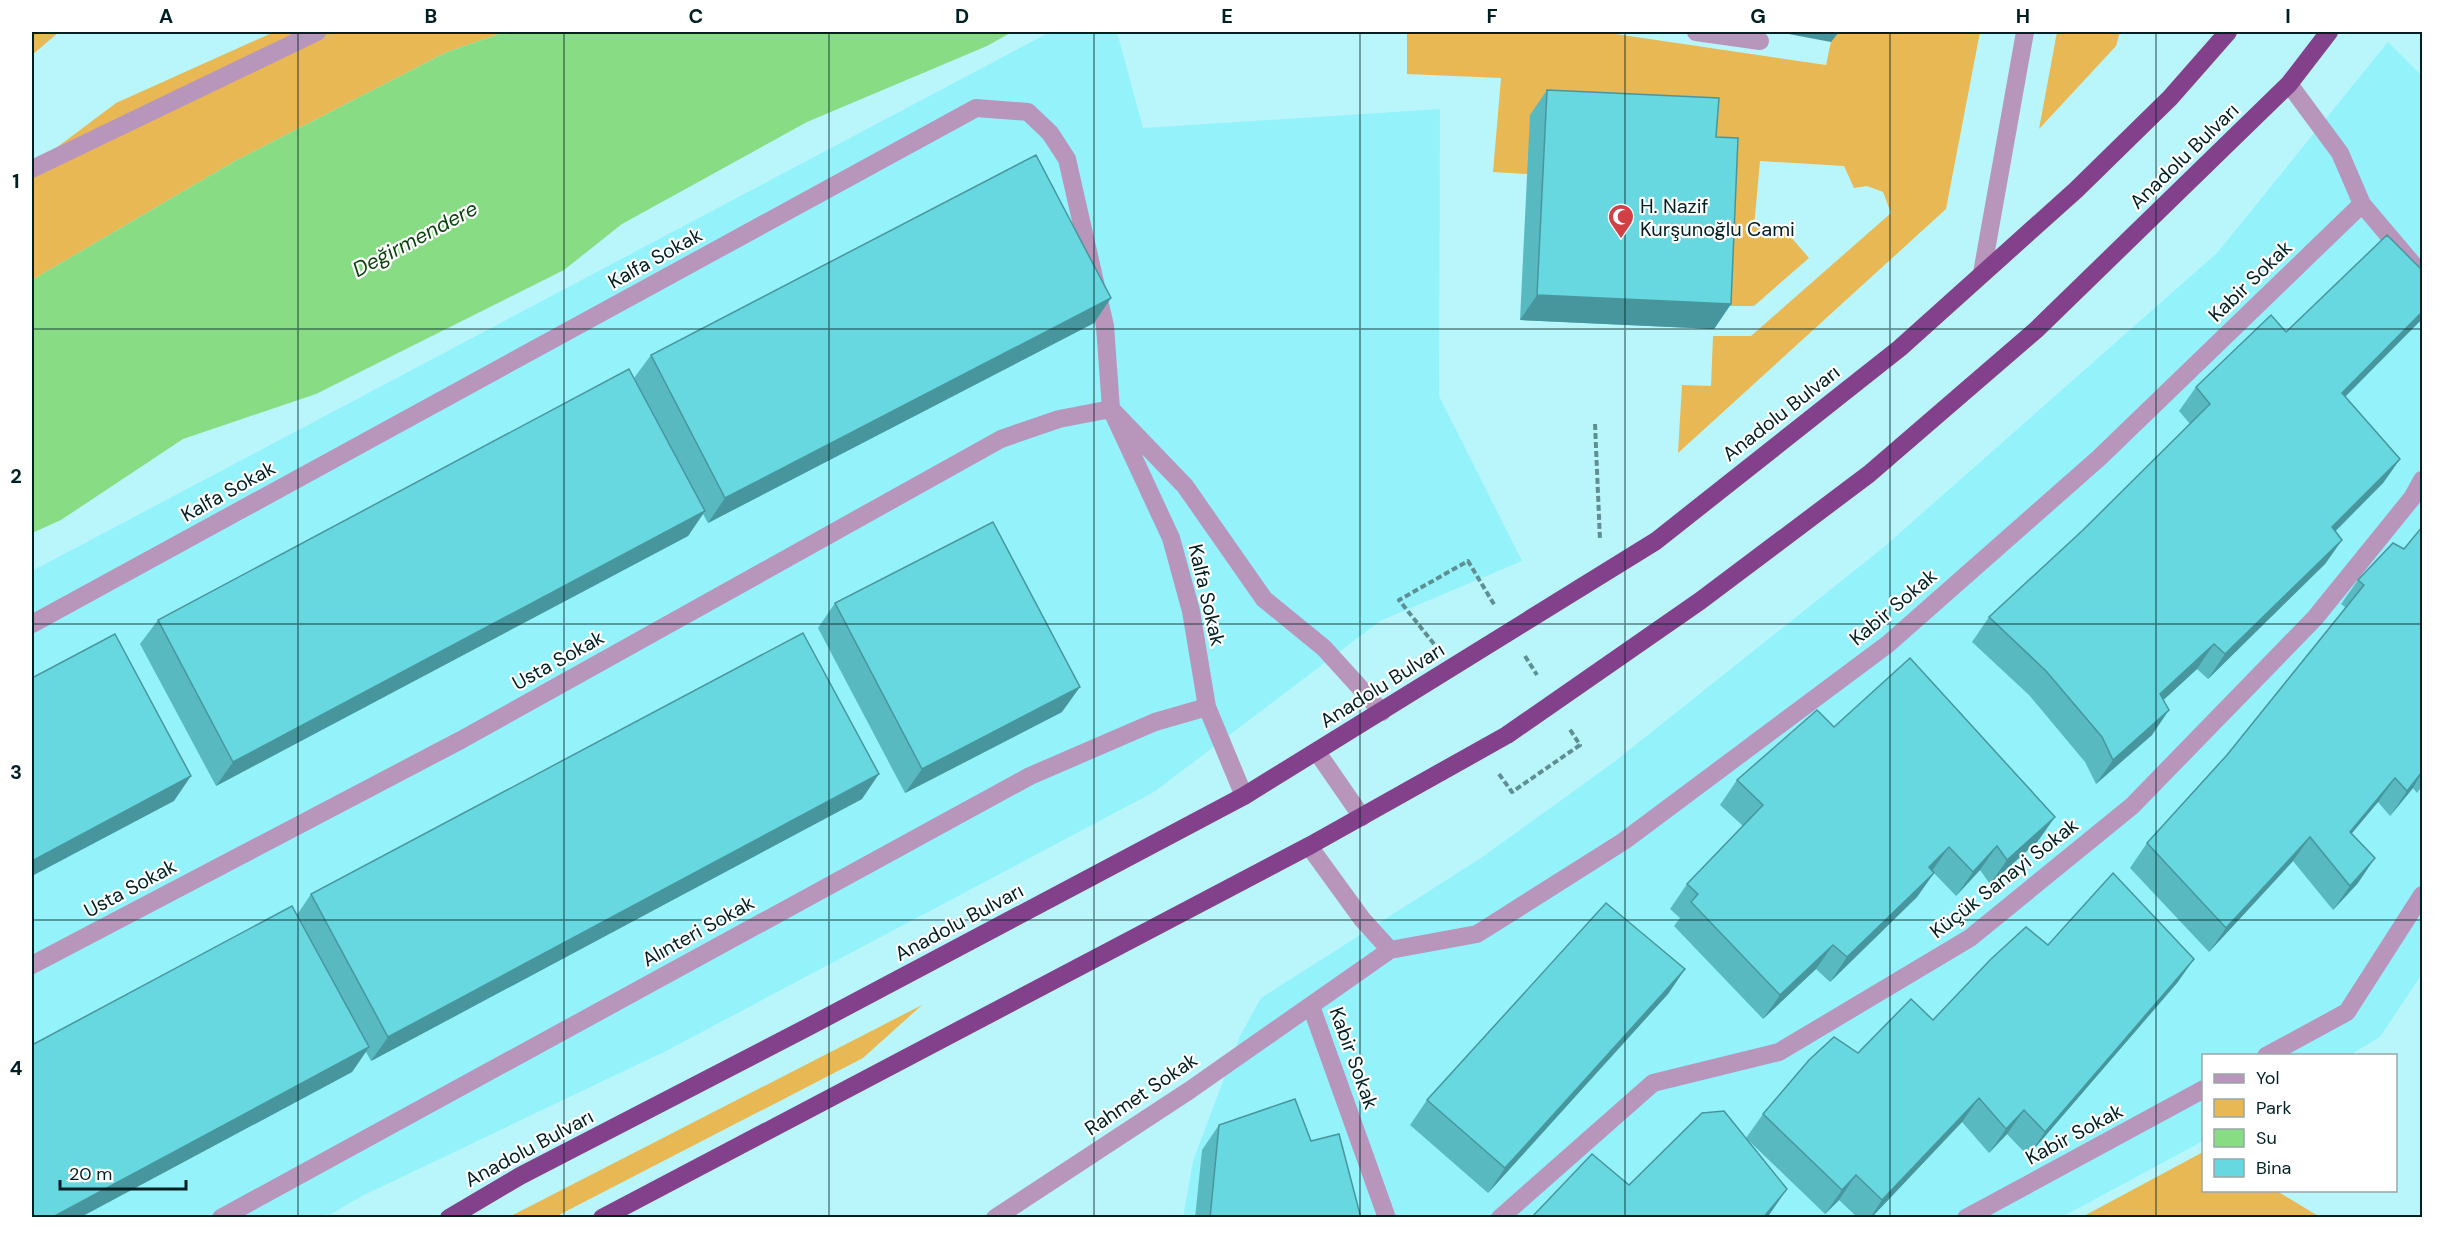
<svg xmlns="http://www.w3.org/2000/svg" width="2454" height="1249" viewBox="0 0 2454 1249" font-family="'DM Sans',sans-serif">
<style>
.built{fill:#94f2fb}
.green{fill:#e8b854}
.water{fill:#88dc84}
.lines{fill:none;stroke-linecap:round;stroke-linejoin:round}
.path{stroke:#608f93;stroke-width:4;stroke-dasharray:6 3;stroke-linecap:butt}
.service{stroke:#b896bc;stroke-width:18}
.minor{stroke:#b896bc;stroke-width:18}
.tertiary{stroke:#b896bc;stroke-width:18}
.trunk{stroke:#84418b;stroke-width:18}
.wall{fill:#59b9c1}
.shaded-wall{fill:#48969d}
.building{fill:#67d7e0;stroke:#48969d;stroke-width:1.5}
.grid{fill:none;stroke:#002023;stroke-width:1.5;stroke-opacity:0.55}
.labels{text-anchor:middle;stroke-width:4.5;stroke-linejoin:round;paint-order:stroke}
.street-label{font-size:20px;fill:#002023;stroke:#fff}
.poi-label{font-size:20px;fill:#002023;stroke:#fff;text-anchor:start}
.water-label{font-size:21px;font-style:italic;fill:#0a460c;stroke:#fff}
.neatline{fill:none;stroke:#002023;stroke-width:2}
.grid-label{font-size:20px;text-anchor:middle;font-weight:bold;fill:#002023}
</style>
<rect width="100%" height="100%" fill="#b9f6fc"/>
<path class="built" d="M 1050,32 L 1117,32 L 1143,128 L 1440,109 L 1439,396 L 1522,561 L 1380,621 L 1154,792 L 668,1050 L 362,1196 L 326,1217 L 32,1218 L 32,571 Z
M 2388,42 L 2422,76 L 2422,974 L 2380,1037 L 2350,1055 L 2204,1056 L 2203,1141 L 2062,1217 L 1183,1218 L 1193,1161 L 1240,1036 L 1261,998 L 1481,858 L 1614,762 L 1884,547 L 2217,253 Z"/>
<path class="green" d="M 32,32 L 59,32 L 32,55 Z
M 274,32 L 505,32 L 447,52 L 235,161 L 32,280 L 32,166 L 116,103 Z
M 1407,32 L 1602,32 L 1826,65 L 1833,32 L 1980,32 L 1946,209 L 1678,453 L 1682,385 L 1711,386 L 1713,336 L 1751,336 L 1891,213 L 1883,192 L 1867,186 L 1854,188 L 1844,166 L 1760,161 L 1754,227 L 1784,229 L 1809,258 L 1754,306 L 1715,306 L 1527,174 L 1493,172 L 1501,78 L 1407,74 Z
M 2057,32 L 2120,32 L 2116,46 L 2039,129 Z
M 922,1005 L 863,1058 L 555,1217 L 509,1217 Z
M 2203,1152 L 2204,1190 L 2277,1191 L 2320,1217 L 2082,1217 Z"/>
<path class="water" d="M 505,32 L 1012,32 L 987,46 L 807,122 L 622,224 L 564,270 L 316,394 L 183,439 L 61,520 L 32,533 L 32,280 L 235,161 L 447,52 Z"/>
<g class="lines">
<path class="path" d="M 1595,424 L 1600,540
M 1434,644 L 1399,600 L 1468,561 L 1495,606
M 1525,656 L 1537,675
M 1499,774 L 1512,792 L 1580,745 L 1569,728"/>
<path class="service" d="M 1696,32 L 1760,41
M 1982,273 L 2025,32"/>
<path class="minor" d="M 2289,84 L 2340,153 L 2362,204 L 2422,275
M 32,624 L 976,108 L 1028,112 L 1050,133 L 1067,159 L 1105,326 L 1111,409 L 1185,486 L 1264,599 L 1324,648 L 1382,712
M 1317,752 L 1362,817
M 1390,950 L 1477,934 L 1624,841 L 1888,644 L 2099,458 L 2362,204
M 32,965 L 461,740 L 1001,439 L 1059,419 L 1111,409 L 1171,538 L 1191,611 L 1207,707 L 1244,796
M 1311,1006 L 1387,1218
M 2266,1056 L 2347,1012 L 2422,895
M 221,1218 L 1030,776 L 1155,722 L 1207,707
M 995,1218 L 1190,1090 L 1390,950 L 1362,919 L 1309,846
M 1500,1218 L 1653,1083 L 1779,1052 L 1970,938 L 2132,806 L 2315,618 L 2412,498 L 2422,480
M 1966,1218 L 2204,1089"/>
<path class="tertiary" d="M 32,169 L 317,32"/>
<path class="trunk" d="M 449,1218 L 520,1176 L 810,1026 L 1244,796 L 1656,541 L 1900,348 L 2076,190 L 2170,98 L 2228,32
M 602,1218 L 1309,846 L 1507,735 L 1700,601 L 1869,474 L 2036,330 L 2289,84 L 2329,32"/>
</g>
<path class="wall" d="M 1547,90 L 1716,137 L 1731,304 L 1714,329 L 1520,320 L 1530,115 Z
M 2422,270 L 2422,319 L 2345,397 L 2400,459 L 2383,483 L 2336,531 L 2342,540 L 2325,564 L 2208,679 L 2197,669 L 2163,700 L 2152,735 L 2096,784 L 2085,762 L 2029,695 L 1972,642 L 1989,617 L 2083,530 L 2190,424 L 2179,411 L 2196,387 L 2286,332 Z
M 1111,298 L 1094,323 L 708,523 L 703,514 L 688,536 L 216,786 L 140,644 L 158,620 L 634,378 L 651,355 Z
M 2422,527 L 2422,786 L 2417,793 L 2413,788 L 2390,816 L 2378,802 L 2351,833 L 2358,883 L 2333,910 L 2293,861 L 2209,952 L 2130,868 L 2147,843 L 2227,755 L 2346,608 L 2341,604 L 2358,580 L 2404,549 Z
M 835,603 L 1062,712 L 905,793 L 818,628 Z
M 1834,727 L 2038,841 L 1990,884 L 1980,870 L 1956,896 L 1934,873 L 1917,897 L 1830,982 L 1816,969 L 1763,1019 L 1674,926 L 1680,918 L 1670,909 L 1687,884 L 1743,826 L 1720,805 L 1737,780 Z
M 862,799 L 371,1061 L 366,1052 L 352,1072 L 79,1218 L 32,1218 L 297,915 L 311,894 Z
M 2048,945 L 2194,959 L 2177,983 L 2028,1156 L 2007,1134 L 1989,1153 L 1962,1122 L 1871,1218 L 1858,1218 L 1839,1200 L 1825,1214 L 1746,1138 L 1763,1114 L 1858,1053 L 1933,1020 Z
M 1685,969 L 1668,994 L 1488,1193 L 1410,1125 L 1427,1100 Z
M 1219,1125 L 1311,1141 L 1361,1218 L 1195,1218 L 1202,1150 Z"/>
<path class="shaded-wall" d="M 1778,32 L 1839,32 L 1831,42 Z
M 1537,295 L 1731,304 L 1714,329 L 1520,320 Z
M 1111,298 L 1094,323 L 708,523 L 725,498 Z
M 2422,312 L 2422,319 L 2324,418 L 2342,393 Z
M 2400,459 L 2383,483 L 2315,551 L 2332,527 Z
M 705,511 L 688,536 L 216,786 L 233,762 Z
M 2342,540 L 2325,564 L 2208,679 L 2225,654 Z
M 2214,644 L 2197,669 L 2143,719 L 2160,694 Z
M 1080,687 L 1062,712 L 905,793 L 922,769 Z
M 2169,710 L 2152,735 L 2096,784 L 2113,760 Z
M 2422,772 L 2413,788 L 2390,816 L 2407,791 Z
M 879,774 L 862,799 L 371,1061 L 388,1037 Z
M 191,776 L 174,801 L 32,876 L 32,861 Z
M 2395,778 L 2378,802 L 2333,856 L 2350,832 Z
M 2055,817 L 2038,841 L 1990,884 L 2007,860 Z
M 2310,837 L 2293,861 L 2209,952 L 2226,928 Z
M 1997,846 L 1980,870 L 1956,896 L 1973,872 Z
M 1949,847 L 1932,871 L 1929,867 Z
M 2375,858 L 2358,883 L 2333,910 L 2350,886 Z
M 1934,873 L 1917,897 L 1830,982 L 1847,957 Z
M 1833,945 L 1816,969 L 1763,1019 L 1780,995 Z
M 2194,959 L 2177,983 L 2028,1156 L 2045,1132 Z
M 1685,969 L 1668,994 L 1488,1193 L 1505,1168 Z
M 369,1047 L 352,1072 L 79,1218 L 51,1218 Z
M 1979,1098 L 1962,1122 L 1871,1218 L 1870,1218 L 1882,1200 Z
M 2024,1110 L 2007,1134 L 1989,1153 L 2006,1129 Z
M 1856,1175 L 1839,1200 L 1825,1214 L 1842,1190 Z
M 1787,1189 L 1767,1218 L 1763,1218 Z"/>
<path class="building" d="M 1547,90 L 1719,98 L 1716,137 L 1738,138 L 1731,304 L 1537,295 Z
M 1036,155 L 1111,298 L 725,498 L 651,355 Z
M 2387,235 L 2422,270 L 2422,312 L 2342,393 L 2400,459 L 2332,527 L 2342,540 L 2225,654 L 2214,644 L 2160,694 L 2169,710 L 2113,760 L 2102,737 L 2046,671 L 1989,617 L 2083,530 L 2210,404 L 2196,387 L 2271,315 L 2286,332 Z
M 629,369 L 705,511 L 233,762 L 158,620 Z
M 993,522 L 1080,687 L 922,769 L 835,603 Z
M 2422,527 L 2422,772 L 2407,791 L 2395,778 L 2350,832 L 2375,858 L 2350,886 L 2310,837 L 2226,928 L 2147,843 L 2227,755 L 2364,585 L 2358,580 L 2393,543 L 2404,549 Z
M 803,633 L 879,774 L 388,1037 L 311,894 Z
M 115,634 L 191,776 L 32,861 L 32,678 Z
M 1910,658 L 2055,817 L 2007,860 L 1997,846 L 1973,872 L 1949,847 L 1929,867 L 1934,873 L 1847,957 L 1833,945 L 1780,995 L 1691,902 L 1698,894 L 1687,884 L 1763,805 L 1737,780 L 1817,710 L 1834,727 Z
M 2113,873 L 2194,959 L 2045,1132 L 2024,1110 L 2006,1129 L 1979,1098 L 1882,1200 L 1856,1175 L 1842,1190 L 1763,1114 L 1809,1060 L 1834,1037 L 1858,1053 L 1911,999 L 1933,1020 L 1991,959 L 2026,927 L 2048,945 Z
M 1606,903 L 1685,969 L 1505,1168 L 1427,1100 Z
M 292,906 L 369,1047 L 51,1218 L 32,1218 L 32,1045 Z
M 1295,1099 L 1311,1141 L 1339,1134 L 1361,1218 L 1210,1218 L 1219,1125 Z
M 1724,1111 L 1787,1189 L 1763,1218 L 1531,1218 L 1592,1154 L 1629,1185 L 1702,1113 Z"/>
<path class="grid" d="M 298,32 L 298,1218M 564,32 L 564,1218M 829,32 L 829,1218M 1094,32 L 1094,1218M 1360,32 L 1360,1218M 1625,32 L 1625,1218M 1890,32 L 1890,1218M 2156,32 L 2156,1218M 32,329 L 2422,329M 32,624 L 2422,624M 32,920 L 2422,920"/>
<defs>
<symbol id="mosque-pin" viewBox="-11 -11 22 30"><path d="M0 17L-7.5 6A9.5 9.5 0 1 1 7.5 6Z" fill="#d04045" stroke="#fff"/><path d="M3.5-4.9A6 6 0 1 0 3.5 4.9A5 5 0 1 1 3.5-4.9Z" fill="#fff"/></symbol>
</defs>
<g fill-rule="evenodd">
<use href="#mosque-pin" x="1606" y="202" width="30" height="40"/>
</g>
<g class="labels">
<g class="street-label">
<text transform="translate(2184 156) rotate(-44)" y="7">Anadolu Bulvarı</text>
<text transform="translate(655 258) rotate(-29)" y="7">Kalfa Sokak</text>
<text transform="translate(2250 281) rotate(-44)" y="7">Kabir Sokak</text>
<text transform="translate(1781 413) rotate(-38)" y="7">Anadolu Bulvarı</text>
<text transform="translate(228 491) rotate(-29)" y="7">Kalfa Sokak</text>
<text transform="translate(1207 595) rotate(77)" y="7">Kalfa Sokak</text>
<text transform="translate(1893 607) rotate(-40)" y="7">Kabir Sokak</text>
<text transform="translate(558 660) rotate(-29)" y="7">Usta Sokak</text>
<text transform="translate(1382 685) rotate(-32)" y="7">Anadolu Bulvarı</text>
<text transform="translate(2004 878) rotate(-38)" y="7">Küçük Sanayi Sokak</text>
<text transform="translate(130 888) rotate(-28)" y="7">Usta Sokak</text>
<text transform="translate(959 922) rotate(-28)" y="7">Anadolu Bulvarı</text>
<text transform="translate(698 931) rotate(-29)" y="7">Alınteri Sokak</text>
<text transform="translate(1354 1058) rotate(70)" y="7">Kabir Sokak</text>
<text transform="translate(1141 1094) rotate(-34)" y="7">Rahmet Sokak</text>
<text transform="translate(2074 1134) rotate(-28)" y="7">Kabir Sokak</text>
<text transform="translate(529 1148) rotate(-28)" y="7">Anadolu Bulvarı</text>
</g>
<g class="poi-label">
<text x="1640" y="213">H. Nazif<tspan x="1640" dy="23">Kurşunoğlu Cami</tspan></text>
</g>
<g class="water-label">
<text transform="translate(415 239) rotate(-28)" y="7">Değirmendere</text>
</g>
</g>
<rect width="2454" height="1249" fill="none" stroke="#ffffff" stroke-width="66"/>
<rect x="2202" y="1054" width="195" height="138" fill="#ffffff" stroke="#99a6a7" stroke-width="1.5"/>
<rect x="2214" y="1074" width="30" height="9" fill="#b896bc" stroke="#99a6a7" stroke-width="1.5"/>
<text x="2256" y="1084" font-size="18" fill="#002023">Yol</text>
<rect x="2214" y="1099" width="30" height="18" fill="#e8b854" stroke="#99a6a7" stroke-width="1.5"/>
<text x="2256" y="1114" font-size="18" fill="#002023">Park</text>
<rect x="2214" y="1129" width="30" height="18" fill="#88dc84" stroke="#99a6a7" stroke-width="1.5"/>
<text x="2256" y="1144" font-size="18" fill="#002023">Su</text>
<rect x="2214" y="1159" width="30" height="18" fill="#67d7e0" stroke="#99a6a7" stroke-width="1.5"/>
<text x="2256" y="1174" font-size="18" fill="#002023">Bina</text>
<path d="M60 1180v9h126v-9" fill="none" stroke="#002023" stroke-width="3"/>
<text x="69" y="1180" font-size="18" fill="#002023" stroke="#ffffff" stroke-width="4.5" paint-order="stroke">20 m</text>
<rect x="33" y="33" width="2388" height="1183" class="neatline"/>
<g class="grid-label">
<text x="166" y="23">A</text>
<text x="431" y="23">B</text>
<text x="696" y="23">C</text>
<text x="962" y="23">D</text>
<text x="1227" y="23">E</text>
<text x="1492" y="23">F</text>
<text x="1758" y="23">G</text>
<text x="2023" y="23">H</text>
<text x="2288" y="23">I</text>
<text x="16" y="188">1</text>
<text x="16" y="483">2</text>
<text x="16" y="779">3</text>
<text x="16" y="1075">4</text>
</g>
</svg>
